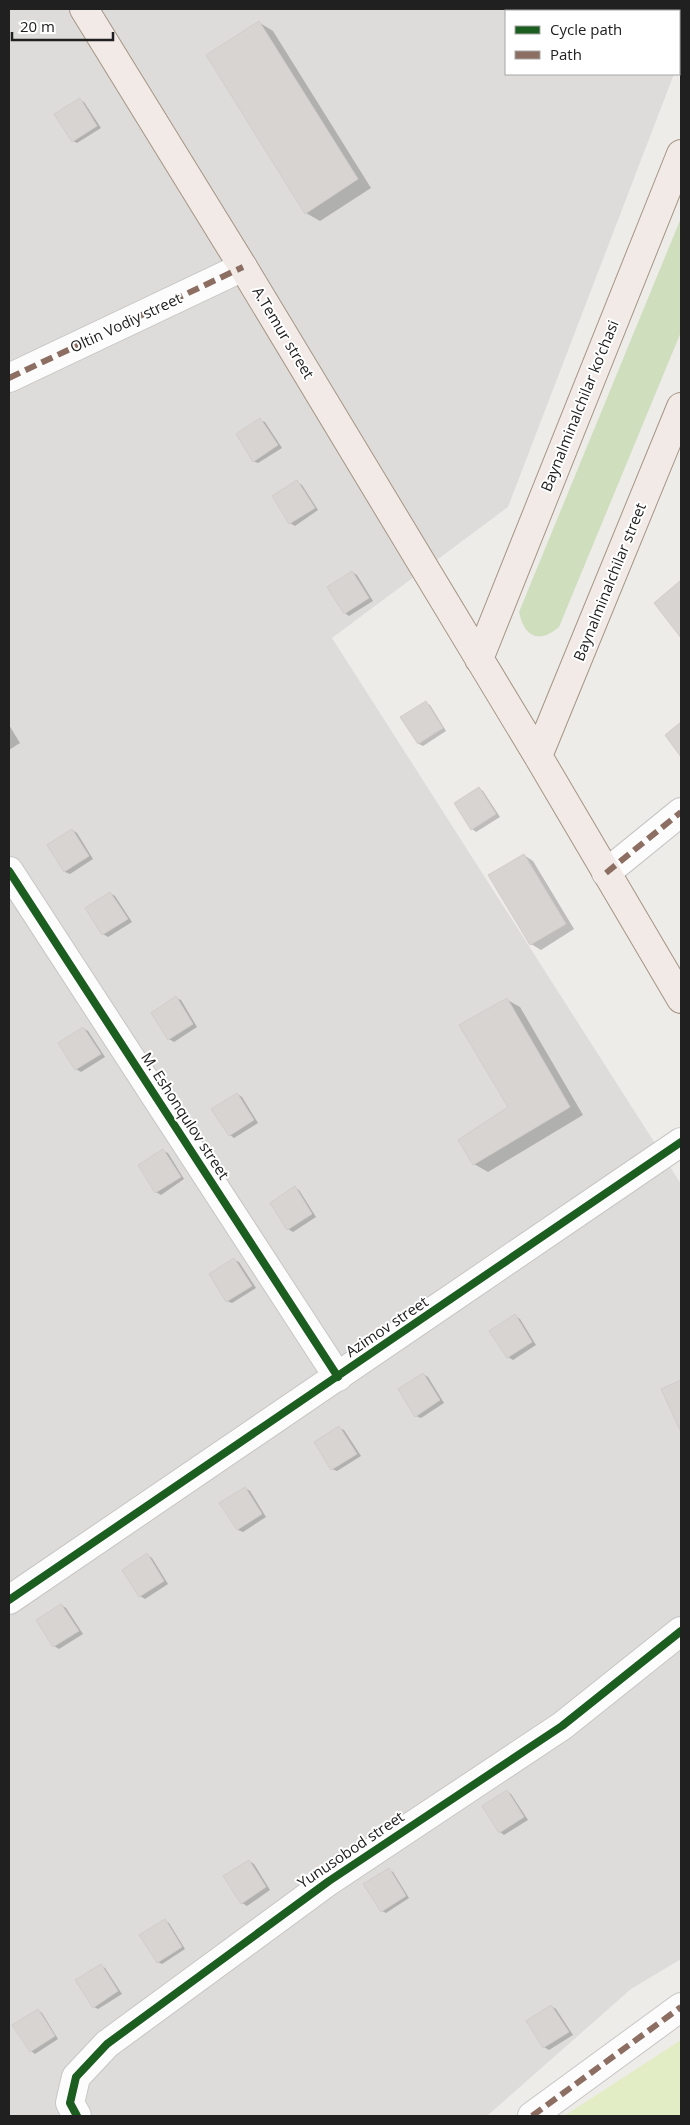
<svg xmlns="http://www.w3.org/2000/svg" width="690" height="2125" viewBox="0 0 690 2125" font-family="'Open Sans',sans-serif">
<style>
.residential{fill:#dddcda}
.grass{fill:#e2edc6}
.forest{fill:#cfdebc}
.shadow{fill:#0003}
.building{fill:#d7d4d2;stroke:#d2cdca}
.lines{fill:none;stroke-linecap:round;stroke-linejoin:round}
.minor-casing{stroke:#c7c6c5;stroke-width:30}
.major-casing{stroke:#a59585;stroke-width:30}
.minor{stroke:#fcfcfc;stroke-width:28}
.major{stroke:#f1eae6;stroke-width:28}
.quiet{stroke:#8d6e63;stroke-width:6;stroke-dasharray:12 6;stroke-linecap:butt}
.cycleway-casing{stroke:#fff;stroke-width:11}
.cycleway{stroke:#1b5e20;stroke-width:8}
.labels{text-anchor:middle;stroke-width:4;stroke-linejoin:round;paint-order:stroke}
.street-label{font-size:15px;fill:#202020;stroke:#fff}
</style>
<rect width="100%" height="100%" fill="#eeece9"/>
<path class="residential" d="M 9,9 L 681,9 L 681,55 L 679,61 L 679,11 L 506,11 L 506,74 L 674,74 L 508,507 L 332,638 L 681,1184 L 681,1959 L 631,1989 L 487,2116 L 9,2116 Z"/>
<path class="grass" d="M 681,2040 L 681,2116 L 564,2116 Z"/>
<path class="forest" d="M 681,218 L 681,332 L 559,627 C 538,645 524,636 519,612 Z"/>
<path class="shadow" d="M 260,23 L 273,31 L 371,188 L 320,221 L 306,213 Z
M 80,100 L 84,102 L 101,128 L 77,143 L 73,141 Z
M 260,420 L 265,422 L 282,448 L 258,463 L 253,461 Z
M 297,482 L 302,485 L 318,510 L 295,526 L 290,523 Z
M 352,572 L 357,575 L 373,601 L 349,616 L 345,613 Z
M 681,581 L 681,636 L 655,603 Z
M 426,703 L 430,705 L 446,731 L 423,746 L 419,744 Z
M 9,725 L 20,743 L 9,750 Z
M 479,788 L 483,791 L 500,817 L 476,832 L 472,829 Z
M 72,830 L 77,833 L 93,859 L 70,874 L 65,872 L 48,845 Z
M 524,855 L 533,861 L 574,929 L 541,950 L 531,944 Z
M 110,893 L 115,896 L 132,922 L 108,937 L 103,934 Z
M 176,998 L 181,1000 L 197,1027 L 174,1042 L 169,1039 L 153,1013 Z
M 506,999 L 520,1007 L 583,1115 L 488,1172 L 474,1164 L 460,1140 L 510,1108 Z
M 83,1028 L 88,1031 L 105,1057 L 81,1072 L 76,1069 L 60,1044 Z
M 237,1094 L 242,1097 L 258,1123 L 234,1138 L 230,1135 Z
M 163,1151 L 168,1153 L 184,1179 L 161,1195 L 156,1192 Z
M 295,1188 L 299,1190 L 316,1217 L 293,1232 L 288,1229 Z
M 234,1260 L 239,1262 L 256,1288 L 232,1303 L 227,1301 Z
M 515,1316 L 520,1319 L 536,1345 L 513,1360 L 508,1357 Z
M 423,1374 L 428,1377 L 444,1403 L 421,1418 L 416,1416 Z
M 339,1428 L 344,1430 L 361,1456 L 337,1471 L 332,1469 Z
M 245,1488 L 250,1491 L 266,1517 L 243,1532 L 238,1530 L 221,1504 Z
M 147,1555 L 152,1558 L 168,1584 L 145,1599 L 140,1596 L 123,1570 Z
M 61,1605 L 66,1608 L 83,1634 L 59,1649 L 54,1646 Z
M 507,1791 L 511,1794 L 528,1820 L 504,1835 L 500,1832 Z
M 249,1861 L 254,1864 L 270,1890 L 247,1906 L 242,1903 Z
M 389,1870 L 393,1872 L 409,1898 L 386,1913 L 382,1911 Z
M 165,1921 L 169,1923 L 185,1949 L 162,1964 L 158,1962 Z
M 101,1966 L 105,1968 L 122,1994 L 98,2009 L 94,2007 Z
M 551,2006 L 556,2009 L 573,2035 L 549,2050 L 544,2047 L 527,2022 Z
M 38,2010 L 42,2013 L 58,2039 L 35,2054 L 31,2051 Z"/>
<path class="building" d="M 259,21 L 358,179 L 305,214 L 206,55 Z
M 80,98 L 97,126 L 72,142 L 54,114 Z
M 260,418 L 278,445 L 253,462 L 236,434 Z
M 297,480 L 315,508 L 289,524 L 272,496 Z
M 352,571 L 369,598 L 344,614 L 327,587 Z
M 681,580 L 681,638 L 654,603 Z
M 426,701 L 443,728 L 418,744 L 400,717 Z
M 681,722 L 681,757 L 665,735 Z
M 479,787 L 496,814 L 471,830 L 454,803 Z
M 72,829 L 89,856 L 64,872 L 47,845 Z
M 524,854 L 566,924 L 530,945 L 488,875 Z
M 110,892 L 128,919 L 102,935 L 85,908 Z
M 176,996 L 193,1024 L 168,1040 L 151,1013 Z
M 507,998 L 570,1107 L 473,1165 L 458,1140 L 508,1107 L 459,1025 Z
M 83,1027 L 101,1054 L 75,1070 L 58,1043 Z
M 237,1093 L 254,1120 L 229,1136 L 211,1109 Z
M 163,1149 L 181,1177 L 155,1193 L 138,1165 Z
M 295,1186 L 312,1214 L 287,1230 L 270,1203 Z
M 234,1258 L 252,1286 L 226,1302 L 209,1274 Z
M 515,1314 L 532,1342 L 507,1358 L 489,1331 Z
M 423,1373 L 440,1400 L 415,1417 L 398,1389 Z
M 681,1380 L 681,1432 L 661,1389 Z
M 339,1426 L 357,1454 L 331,1470 L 314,1442 Z
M 245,1487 L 262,1514 L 237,1530 L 219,1503 Z
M 147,1553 L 164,1581 L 139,1597 L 122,1570 Z
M 61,1604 L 79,1631 L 53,1647 L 36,1620 Z
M 507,1790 L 524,1817 L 499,1833 L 482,1806 Z
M 249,1860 L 266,1887 L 241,1904 L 223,1876 Z
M 389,1868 L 406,1896 L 381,1912 L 363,1884 Z
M 165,1919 L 182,1947 L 157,1963 L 139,1935 Z
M 101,1964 L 118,1991 L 93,2008 L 75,1980 Z
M 551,2005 L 569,2032 L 543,2048 L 526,2021 Z
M 38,2009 L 55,2036 L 30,2052 L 12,2025 Z"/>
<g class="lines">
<defs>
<path id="minor" d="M 9,378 L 243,267
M 9,871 L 338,1377
M 606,873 L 681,812
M 9,1600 L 681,1142
M 77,2116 L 70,2103 L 76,2077 L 107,2044 L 329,1881 L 562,1726 L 681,1631
M 532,2116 L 681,2007"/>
<path id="major" d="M 84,9 L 243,267 L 538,756 L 681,999
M 479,659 L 681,154
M 538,756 L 681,407"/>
</defs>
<use href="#minor" class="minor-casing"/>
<use href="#major" class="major-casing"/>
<use href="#minor" class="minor"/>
<use href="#major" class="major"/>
<path class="quiet" d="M 9,378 L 243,267
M 606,873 L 681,812
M 532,2116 L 681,2007"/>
<defs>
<path id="cycleway" d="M 9,871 L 338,1377
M 9,1600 L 681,1142
M 77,2116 L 70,2103 L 76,2077 L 107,2044 L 329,1881 L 562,1726 L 681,1631"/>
</defs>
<use href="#cycleway" class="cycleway-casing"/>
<use href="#cycleway" class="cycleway"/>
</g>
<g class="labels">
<g class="street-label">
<text transform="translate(126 323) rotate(-25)" y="5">Oltin Vodiy street</text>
<text transform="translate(283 333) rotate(59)" y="5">A.Temur street</text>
<text transform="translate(580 406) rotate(-68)" y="5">Baynalminalchilar ko’chasi</text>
<text transform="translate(610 582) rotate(-68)" y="5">Baynalminalchilar street</text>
<text transform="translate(185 1116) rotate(57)" y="5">M. Eshonqulov street</text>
<text transform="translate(387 1327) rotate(-34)" y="5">Azimov street</text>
<text transform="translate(351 1850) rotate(-34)" y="5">Yunusobod street</text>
</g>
</g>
<rect width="690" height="2125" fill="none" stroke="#202020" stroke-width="20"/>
<rect x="505" y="10" width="175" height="65" fill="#ffffff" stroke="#a6a6a6"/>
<rect x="515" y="26" width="25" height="8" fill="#1b5e20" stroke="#a6a6a6"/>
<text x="550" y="35" font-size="15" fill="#202020">Cycle path</text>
<rect x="515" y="51" width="25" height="8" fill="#8d6e63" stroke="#a6a6a6"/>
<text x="550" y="60" font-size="15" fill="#202020">Path</text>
<path d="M12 32v8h101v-8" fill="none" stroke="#202020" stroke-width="2.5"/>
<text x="20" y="32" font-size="15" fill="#202020" stroke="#ffffff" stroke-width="4" paint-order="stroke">20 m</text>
</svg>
